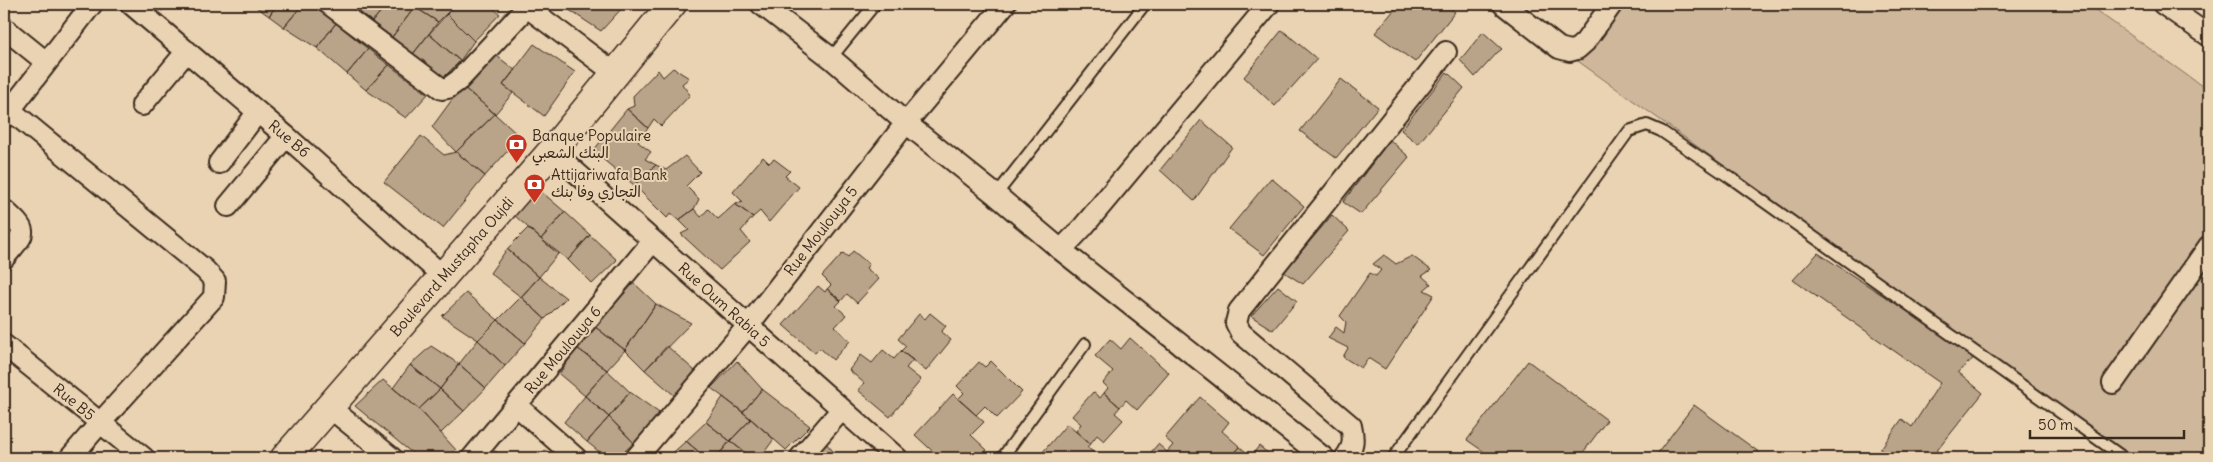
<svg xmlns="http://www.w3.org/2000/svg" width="2213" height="462" viewBox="0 0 2213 462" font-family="Delius,'Playpen Sans Arabic',sans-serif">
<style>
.green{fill:#ceb79b;stroke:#84705c}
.building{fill:#b9a489;stroke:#3b2a1e}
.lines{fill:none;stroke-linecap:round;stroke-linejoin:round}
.lane-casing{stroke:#3b2a1e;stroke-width:14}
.street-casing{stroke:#3b2a1e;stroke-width:24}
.secondary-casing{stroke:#3b2a1e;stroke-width:31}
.lane{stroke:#ead3b3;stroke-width:10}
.street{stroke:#ead3b3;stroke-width:20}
.secondary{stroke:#ead3b3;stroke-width:28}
.labels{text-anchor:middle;stroke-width:4;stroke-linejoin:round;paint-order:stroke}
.poi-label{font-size:15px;fill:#3b2a1e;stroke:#ead3b3;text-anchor:start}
.street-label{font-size:15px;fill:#3b2a1e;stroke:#ead3b3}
</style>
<rect width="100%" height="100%" fill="#ead3b3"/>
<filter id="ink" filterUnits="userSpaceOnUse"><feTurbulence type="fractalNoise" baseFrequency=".02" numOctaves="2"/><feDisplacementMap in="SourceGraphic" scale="10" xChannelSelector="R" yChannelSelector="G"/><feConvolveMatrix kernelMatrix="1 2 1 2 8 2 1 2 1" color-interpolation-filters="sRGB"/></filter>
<g filter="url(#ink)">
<path class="green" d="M 1604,4 L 2087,4 L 2209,91 L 2209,458 L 2133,458 L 1568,54 Z"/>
<path class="building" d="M 153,4 L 169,4 L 162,11 Z
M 252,4 L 277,4 L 269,16 Z
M 277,4 L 303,4 L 284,27 L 269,16 Z
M 303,4 L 311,4 L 336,23 L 317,48 L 284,27 Z
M 357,4 L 387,4 L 372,22 L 354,7 Z
M 387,4 L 410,4 L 415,7 L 392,37 L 372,22 Z
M 410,4 L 456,4 L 438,22 Z
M 456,4 L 488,4 L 500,14 L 474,41 L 447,14 Z
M 569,4 L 619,4 L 623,7 L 601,31 L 566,8 Z
M 1399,4 L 1445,4 L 1455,12 L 1415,62 L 1375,33 Z
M 415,7 L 438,22 L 413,54 L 392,37 Z
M 447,14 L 474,41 L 460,61 L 429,34 Z
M 336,23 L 368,49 L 347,74 L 317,48 Z
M 1282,30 L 1317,59 L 1275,106 L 1244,77 Z
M 1483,32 L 1502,49 L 1498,52 L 1475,77 L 1460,60 Z
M 429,34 L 460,61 L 444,77 L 413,54 Z
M 534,44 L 575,72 L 544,116 L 503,85 Z
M 368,49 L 389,65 L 366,90 L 347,74 Z
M 493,53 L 515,70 L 503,85 L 513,93 L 495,114 L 462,86 Z
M 389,65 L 428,94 L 406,118 L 366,90 Z
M 673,68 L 689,78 L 682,84 L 690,95 L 661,126 L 654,119 L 648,128 L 627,109 L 634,106 L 633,96 L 658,70 L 663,77 Z
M 1447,72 L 1464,88 L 1418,144 L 1401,130 Z
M 1341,79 L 1378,107 L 1336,158 L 1300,131 Z
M 462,86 L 495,114 L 456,152 L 432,127 Z
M 627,109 L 648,128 L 638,142 L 651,152 L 645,159 L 656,165 L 634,185 L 593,151 Z
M 495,114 L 520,137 L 485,176 L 456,152 Z
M 1201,120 L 1232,147 L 1194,201 L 1160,170 Z
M 421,136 L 444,155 L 456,152 L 485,176 L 443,228 L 384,182 Z
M 1390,140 L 1409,157 L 1361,214 L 1343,202 Z
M 685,156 L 700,172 L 686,186 L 699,199 L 694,209 L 679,220 L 671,213 L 667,218 L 634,185 L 656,165 L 666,170 Z
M 763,157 L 769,163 L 774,159 L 790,171 L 785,176 L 799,187 L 769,222 L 760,211 L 753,217 L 735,204 L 743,202 L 733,192 Z
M 1271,178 L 1304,206 L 1264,255 L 1229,229 Z
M 537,188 L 565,212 L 541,239 L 514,215 Z
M 735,204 L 753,217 L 741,231 L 750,242 L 720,270 L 681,234 L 689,230 L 679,220 L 694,209 L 701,217 L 708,209 L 718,219 Z
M 565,212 L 590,235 L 568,260 L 541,239 Z
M 1332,215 L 1349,231 L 1303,284 L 1284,272 Z
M 528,228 L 558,254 L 539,277 L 507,249 Z
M 590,235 L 617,260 L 592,284 L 568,260 Z
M 507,249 L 539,277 L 521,297 L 490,273 Z
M 853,251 L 869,264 L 866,268 L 879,279 L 857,303 L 847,294 L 841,301 L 827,289 L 831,285 L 822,276 L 843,253 L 848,257 Z
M 1818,253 L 1976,356 L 1958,372 L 1983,393 L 1931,458 L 1874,458 L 1902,419 L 1912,427 L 1940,383 L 1793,280 Z
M 1384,255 L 1396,264 L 1412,256 L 1431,270 L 1422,276 L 1431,284 L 1424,290 L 1434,295 L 1385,369 L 1368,358 L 1361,368 L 1343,357 L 1348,348 L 1328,338 L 1336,327 L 1344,333 L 1346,322 L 1340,316 L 1370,273 L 1376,276 L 1381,270 L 1373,264 Z
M 539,277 L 566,298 L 545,319 L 521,297 Z
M 634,283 L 656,304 L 625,350 L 594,326 Z
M 818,286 L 825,292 L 827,289 L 841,301 L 836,306 L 846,315 L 835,327 L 850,341 L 833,360 L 820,348 L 815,353 L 783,325 Z
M 1278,286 L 1297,301 L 1273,330 L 1251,316 Z
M 466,293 L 498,320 L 478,340 L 442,316 Z
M 521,297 L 545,319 L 525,343 L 498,320 Z
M 656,304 L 691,323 L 645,370 L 625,350 Z
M 930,313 L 946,326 L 941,332 L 951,340 L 926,371 L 901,351 L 906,346 L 898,339 L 919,314 L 925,319 Z
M 498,320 L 525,343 L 505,366 L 478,340 Z
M 594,326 L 625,350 L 607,370 L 577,348 Z
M 1130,338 L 1169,373 L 1137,410 L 1126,400 L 1120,407 L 1104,393 L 1108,388 L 1103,383 L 1113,371 L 1095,356 L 1110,339 L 1121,349 Z
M 478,340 L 505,366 L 486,388 L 459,364 Z
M 431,346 L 459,364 L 440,389 L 410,365 Z
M 667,346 L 695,371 L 675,396 L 645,370 Z
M 577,348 L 607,370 L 585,396 L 559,374 Z
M 883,350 L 894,359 L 901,351 L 913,360 L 906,368 L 921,380 L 890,417 L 858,390 L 864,383 L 849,370 L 861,355 L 872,363 Z
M 737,361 L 762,389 L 743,412 L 711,388 Z
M 991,361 L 1022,392 L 997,418 L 985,406 L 976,415 L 958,399 L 964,393 L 957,386 L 979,362 L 985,367 Z
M 1528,361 L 1607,420 L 1579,458 L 1493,458 L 1467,440 Z
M 459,364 L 486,388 L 464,411 L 440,389 Z
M 410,365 L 440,389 L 419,409 L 393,388 Z
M 607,370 L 630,392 L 609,417 L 585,396 Z
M 383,380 L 419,409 L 456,450 L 448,458 L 418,458 L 355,406 Z
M 440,389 L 464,411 L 441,433 L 419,409 Z
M 762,389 L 810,426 L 786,450 L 743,412 Z
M 630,392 L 662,415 L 634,443 L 609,417 Z
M 1093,392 L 1100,398 L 1104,393 L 1120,407 L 1115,413 L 1123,420 L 1104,441 L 1097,435 L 1090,444 L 1076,431 L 1081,424 L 1072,416 Z
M 953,394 L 984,422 L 971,435 L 987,450 L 979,458 L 940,458 L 915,435 Z
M 585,396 L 609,417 L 587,442 L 564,422 Z
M 723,397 L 751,419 L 730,441 L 706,422 Z
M 1200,397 L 1229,422 L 1222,431 L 1240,447 L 1230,458 L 1214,458 L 1208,454 L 1204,458 L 1174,458 L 1167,452 L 1173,445 L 1165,438 Z
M 1694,405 L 1767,458 L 1654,458 Z
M 609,417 L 634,443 L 617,458 L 607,458 L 587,442 Z
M 751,419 L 774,439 L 760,458 L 752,458 L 730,441 Z
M 706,422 L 730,441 L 716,458 L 706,458 L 686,441 Z
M 1067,424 L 1090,444 L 1087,447 L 1098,456 L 1095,458 L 1046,458 L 1041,454 Z
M 686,441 L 706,458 L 667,458 Z
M 730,441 L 752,458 L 716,458 Z
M 825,442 L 839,458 L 810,458 Z
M 1158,444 L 1167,452 L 1174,458 L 1146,458 Z
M 1259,446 L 1274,458 L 1230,458 L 1240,447 L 1251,456 Z
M 545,450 L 556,458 L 538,458 Z
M 495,451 L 505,458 L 489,458 Z"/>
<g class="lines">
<defs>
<path id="lane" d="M 831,58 L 875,4
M 996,195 L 1145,4
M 1002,458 L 1085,344
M 1393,458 L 1629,131 L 1647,125 L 1661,131 L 1735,181 L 2124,458"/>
<path id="street" d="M 131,4 L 286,136 L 444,277
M 329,4 L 442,89 L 448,88 L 459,80 L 527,7
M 523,4 L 616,74
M 761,4 L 831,58 L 906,123 L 996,195 L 1061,250 L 1324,458
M 1503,4 L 1559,48 L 1570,51 L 1577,49 L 1585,42 L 1612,4
M 2163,4 L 2209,36
M 4,28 L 46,62
M 142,105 L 187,51
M 10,110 L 205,270 L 215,281 L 214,297 L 100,423 L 70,458
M 4,118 L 92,4
M 552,151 L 897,458
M 219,163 L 257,113
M 228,206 L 286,136
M 4,210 C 31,234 25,232 4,258
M 1061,250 L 1083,227 L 1269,4
M 4,345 L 144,458
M 2113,383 L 2209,246
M 516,405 L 576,458
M 329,407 L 392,458
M 472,458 L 653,241
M 636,458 L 747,327 L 906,123 L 1005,4
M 800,458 L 842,409
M 1345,458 C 1354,447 1354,439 1351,426 L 1241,333 L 1236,323 L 1239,311 L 1446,52"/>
<path id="secondary" d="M 285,458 L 552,151 L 672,4"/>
</defs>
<use href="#lane" class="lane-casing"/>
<use href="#street" class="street-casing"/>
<use href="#secondary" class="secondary-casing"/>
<use href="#lane" class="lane"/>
<use href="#street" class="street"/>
<use href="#secondary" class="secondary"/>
</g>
</g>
<defs>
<symbol id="bank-pin" viewBox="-11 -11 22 30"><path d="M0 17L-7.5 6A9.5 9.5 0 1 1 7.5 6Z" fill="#c8321e" stroke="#ead3b3"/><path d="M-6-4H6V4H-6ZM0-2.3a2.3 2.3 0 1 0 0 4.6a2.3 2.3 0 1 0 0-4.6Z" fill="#fff"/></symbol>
</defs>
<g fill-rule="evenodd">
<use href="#bank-pin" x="504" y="132" width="25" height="34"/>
<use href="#bank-pin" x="522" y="172" width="25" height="34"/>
</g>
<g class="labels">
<g class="poi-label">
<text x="532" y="141">Banque Populaire<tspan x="532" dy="17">البنك الشعبي</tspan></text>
<text x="551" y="180">Attijariwafa Bank<tspan x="551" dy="17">التجاري وفا بنك</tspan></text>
</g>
<g class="street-label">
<text transform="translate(289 139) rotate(40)" y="5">Rue B6</text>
<text transform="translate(821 231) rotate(-52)" y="5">Rue Moulouya 5</text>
<text transform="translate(452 267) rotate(-49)" y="5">Boulevard Mustapha Oujdi</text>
<text transform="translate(724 305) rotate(42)" y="5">Rue Oum Rabia 5</text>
<text transform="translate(563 350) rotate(-50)" y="5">Rue Moulouya 6</text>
<text transform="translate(74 402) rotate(39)" y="5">Rue B5</text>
</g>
</g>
<rect width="2213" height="462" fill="none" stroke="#ead3b3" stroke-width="20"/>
<rect x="10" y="10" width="2193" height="442" fill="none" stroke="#3b2a1e" stroke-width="2" filter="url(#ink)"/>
<path d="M2030 430v8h154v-8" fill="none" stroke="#3b2a1e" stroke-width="2.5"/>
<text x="2038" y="430" font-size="15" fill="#3b2a1e" stroke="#ead3b3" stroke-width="4" paint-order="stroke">50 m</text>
</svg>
